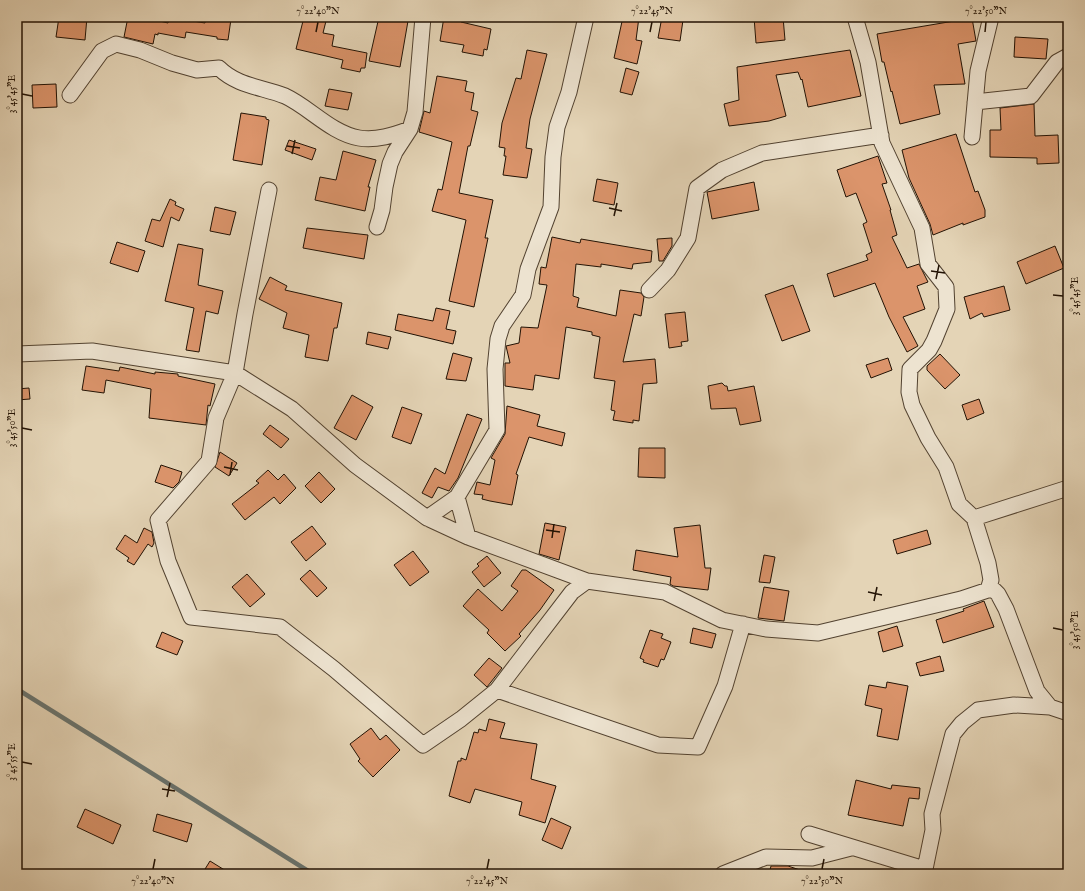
<svg xmlns="http://www.w3.org/2000/svg" width="1085" height="891" viewBox="0 0 1085 891" font-family="'IM FELL English',serif">
<style>
.lines{fill:none;stroke-linecap:round;stroke-linejoin:round}
.stream{stroke:#69746f;stroke-width:4.5}
.building{fill:#db946b;stroke:#221204}
.minor-casing{stroke:#524230;stroke-width:17}
.minor{stroke:#ede3d0;stroke-width:15}
.ticks{fill:none;stroke:#221204;stroke-width:1.5}
.neatline{fill:none;stroke:#221204;stroke-width:1.5}
.ticks-label{font-size:10px;text-anchor:middle;fill:#221204}
</style>
<rect width="100%" height="100%" fill="#e4d4b6"/>
<filter id="stains"><feTurbulence type="fractalNoise" baseFrequency=".005" numOctaves="4"/><feColorMatrix values="0 0 0 0 .2 0 0 0 0 .09 0 0 0 0 .02 0 0 0 .5 -.17"/></filter>
<radialGradient id="worn" r=".72"><stop offset=".6" stop-color="#630" stop-opacity="0"/><stop offset="1" stop-color="#630" stop-opacity=".3"/></radialGradient>
<g class="lines">
<path class="stream" d="M 17,689 L 313,874"/>
</g>
<path class="building" d="M 59,17 L 87,17 L 85,40 L 56,37 Z
M 128,17 L 143,17 L 168,23 L 169,17 L 205,23 L 206,17 L 229,17 L 229,19 L 231,19 L 228,40 L 217,39 L 217,37 L 186,32 L 185,38 L 158,33 L 158,35 L 155,34 L 153,44 L 124,37 Z
M 304,17 L 327,17 L 323,33 L 334,35 L 332,46 L 367,53 L 365,68 L 361,68 L 360,72 L 341,68 L 343,60 L 296,49 Z
M 379,17 L 389,17 L 408,21 L 400,67 L 369,61 Z
M 444,17 L 462,18 L 461,22 L 491,29 L 487,50 L 484,49 L 483,56 L 462,52 L 464,45 L 440,41 Z
M 623,17 L 639,17 L 636,40 L 642,41 L 637,64 L 614,58 Z
M 662,17 L 683,20 L 680,41 L 658,38 Z
M 754,17 L 783,17 L 785,40 L 756,43 Z
M 972,18 L 976,41 L 958,44 L 965,84 L 934,85 L 940,114 L 900,124 L 892,91 L 891,92 L 884,62 L 882,62 L 877,34 Z
M 1015,37 L 1048,39 L 1046,59 L 1014,57 Z
M 527,50 L 547,54 L 530,119 L 526,148 L 532,149 L 527,178 L 503,175 L 506,156 L 504,156 L 505,148 L 499,147 L 502,123 L 516,78 L 521,79 Z
M 850,50 L 861,96 L 808,107 L 802,79 L 801,80 L 798,72 L 776,75 L 786,116 L 769,121 L 729,126 L 724,104 L 739,100 L 737,67 Z
M 626,68 L 639,72 L 632,95 L 620,92 Z
M 437,76 L 467,81 L 465,91 L 474,93 L 471,110 L 478,112 L 470,146 L 468,146 L 459,193 L 493,200 L 485,238 L 488,238 L 474,307 L 449,301 L 466,220 L 432,211 L 438,189 L 442,190 L 452,142 L 419,132 L 424,111 L 430,113 Z
M 56,84 L 57,107 L 33,108 L 32,85 Z
M 329,89 L 352,93 L 348,110 L 325,106 Z
M 1034,104 L 1035,136 L 1058,135 L 1059,163 L 1037,164 L 1037,158 L 990,157 L 990,130 L 1001,130 L 1000,108 Z
M 241,113 L 266,117 L 266,119 L 269,120 L 262,165 L 233,160 Z
M 956,134 L 975,192 L 978,191 L 985,210 L 985,217 L 963,225 L 963,223 L 933,235 L 930,224 L 909,178 L 902,150 Z
M 289,140 L 316,149 L 312,160 L 285,150 Z
M 343,151 L 376,160 L 368,187 L 370,187 L 365,211 L 315,200 L 320,177 L 336,180 Z
M 878,156 L 887,183 L 882,184 L 891,210 L 890,210 L 897,235 L 892,237 L 907,268 L 919,264 L 928,282 L 917,286 L 925,309 L 903,317 L 918,346 L 907,352 L 889,317 L 875,283 L 834,297 L 827,274 L 868,260 L 866,255 L 872,252 L 863,224 L 867,222 L 856,193 L 846,197 L 837,170 Z
M 597,179 L 618,183 L 614,205 L 593,201 Z
M 754,182 L 759,210 L 712,219 L 707,192 Z
M 170,199 L 176,202 L 175,205 L 184,209 L 179,221 L 171,217 L 163,247 L 145,241 L 152,219 L 160,221 Z
M 215,207 L 236,212 L 230,235 L 210,231 Z
M 307,228 L 368,235 L 364,259 L 303,248 Z
M 552,237 L 580,243 L 581,239 L 652,251 L 651,262 L 633,264 L 632,269 L 601,264 L 601,267 L 576,264 L 573,296 L 579,298 L 577,307 L 616,316 L 620,290 L 641,293 L 644,297 L 641,316 L 634,314 L 623,362 L 655,359 L 657,383 L 643,384 L 639,421 L 633,420 L 633,423 L 613,420 L 615,411 L 611,410 L 615,381 L 594,378 L 600,337 L 592,335 L 592,332 L 566,327 L 559,379 L 535,375 L 533,390 L 505,386 L 505,363 L 510,363 L 506,346 L 519,343 L 521,327 L 538,328 L 547,285 L 539,284 L 541,267 L 546,268 Z
M 672,238 L 672,246 L 663,261 L 659,261 L 657,239 Z
M 117,242 L 145,251 L 138,272 L 110,263 Z
M 178,244 L 203,249 L 198,285 L 223,291 L 218,314 L 206,311 L 199,352 L 186,350 L 194,308 L 165,301 Z
M 1055,246 L 1064,268 L 1026,284 L 1017,262 Z
M 270,277 L 287,286 L 285,290 L 342,303 L 337,328 L 334,328 L 328,361 L 305,357 L 309,335 L 283,328 L 287,313 L 259,299 Z
M 793,285 L 810,331 L 782,341 L 765,295 Z
M 1004,286 L 1010,310 L 984,317 L 982,313 L 970,319 L 964,297 Z
M 436,308 L 450,311 L 446,329 L 456,331 L 453,344 L 395,330 L 398,314 L 433,321 Z
M 685,312 L 688,341 L 681,342 L 682,346 L 669,348 L 665,314 Z
M 368,332 L 391,337 L 388,349 L 366,344 Z
M 453,353 L 472,358 L 466,381 L 446,379 Z
M 940,354 L 960,375 L 945,389 L 927,370 L 927,366 Z
M 888,358 L 892,370 L 871,378 L 866,365 Z
M 86,366 L 119,371 L 120,367 L 155,374 L 155,372 L 178,374 L 178,376 L 215,384 L 210,406 L 208,405 L 206,425 L 149,418 L 151,389 L 106,380 L 104,393 L 82,390 Z
M 722,383 L 725,386 L 727,386 L 728,391 L 754,386 L 761,421 L 740,425 L 736,408 L 711,409 L 708,386 Z
M 29,388 L 30,399 L 17,400 L 17,389 Z
M 352,395 L 373,407 L 356,440 L 334,428 Z
M 979,399 L 984,413 L 967,420 L 962,405 Z
M 507,406 L 540,415 L 537,426 L 565,433 L 562,446 L 529,437 L 516,474 L 518,475 L 512,505 L 490,501 L 482,499 L 483,495 L 474,494 L 477,482 L 490,485 L 495,460 L 491,458 L 505,434 Z
M 402,407 L 422,414 L 411,444 L 392,437 Z
M 467,414 L 482,419 L 458,478 L 449,491 L 438,487 L 432,498 L 422,493 L 435,468 L 445,474 Z
M 270,425 L 289,439 L 281,448 L 263,434 Z
M 639,448 L 665,448 L 665,478 L 638,477 Z
M 220,452 L 237,463 L 229,476 L 215,467 Z
M 161,465 L 182,472 L 179,482 L 173,488 L 155,482 Z
M 268,470 L 278,480 L 284,474 L 296,488 L 280,504 L 274,497 L 245,520 L 232,504 L 259,483 L 256,481 Z
M 319,472 L 335,489 L 321,503 L 305,486 Z
M 545,523 L 566,527 L 559,560 L 539,554 Z
M 700,525 L 705,568 L 711,568 L 708,590 L 673,586 L 670,584 L 671,577 L 633,570 L 636,550 L 678,557 L 674,528 Z
M 312,526 L 326,544 L 306,561 L 291,542 Z
M 144,528 L 152,532 L 154,543 L 152,547 L 148,544 L 134,565 L 127,561 L 129,558 L 116,549 L 125,535 L 137,543 Z
M 927,530 L 931,544 L 897,554 L 893,540 Z
M 413,551 L 429,572 L 410,586 L 394,565 Z
M 764,555 L 775,557 L 770,583 L 759,582 Z
M 487,556 L 501,573 L 484,587 L 472,572 L 479,566 L 477,564 Z
M 310,570 L 327,588 L 317,597 L 300,579 Z
M 522,570 L 526,570 L 554,590 L 540,610 L 519,634 L 521,636 L 505,651 L 487,633 L 489,630 L 463,606 L 478,589 L 502,611 L 518,591 L 511,586 Z
M 247,574 L 265,594 L 250,607 L 232,587 Z
M 764,587 L 789,591 L 784,621 L 758,618 Z
M 984,601 L 994,627 L 943,643 L 936,620 L 964,611 L 963,609 Z
M 897,626 L 903,646 L 883,652 L 878,632 Z
M 693,628 L 716,634 L 712,648 L 690,643 Z
M 650,630 L 663,634 L 661,638 L 671,642 L 664,660 L 661,659 L 658,667 L 643,662 L 644,660 L 640,658 Z
M 162,632 L 183,641 L 177,655 L 156,647 Z
M 940,656 L 944,671 L 920,676 L 916,663 Z
M 489,658 L 502,668 L 487,687 L 474,675 Z
M 887,682 L 908,686 L 898,740 L 877,736 L 882,709 L 865,705 L 869,685 L 886,688 Z
M 489,719 L 505,723 L 500,738 L 537,744 L 531,779 L 556,786 L 545,823 L 519,815 L 522,802 L 475,789 L 470,803 L 449,796 L 458,761 L 461,761 L 461,758 L 466,760 L 474,732 L 478,733 L 479,729 L 486,731 Z
M 371,728 L 380,740 L 386,735 L 400,750 L 373,777 L 358,761 L 360,759 L 350,744 Z
M 856,780 L 891,789 L 892,785 L 920,788 L 919,799 L 909,798 L 903,826 L 848,815 Z
M 85,809 L 121,825 L 113,844 L 77,827 Z
M 157,814 L 192,824 L 187,842 L 153,831 Z
M 551,818 L 571,827 L 562,849 L 542,840 Z
M 210,861 L 231,874 L 202,874 Z
M 771,866 L 788,866 L 803,871 L 803,874 L 769,874 Z"/>
<g class="lines">
<defs>
<path id="minor" d="M 855,17 L 868,62 L 882,143 L 922,228 L 928,264 L 946,287 L 947,309 L 934,341 L 929,350 L 910,369 L 909,392 L 912,405 L 928,438 L 946,467 L 959,504 L 974,518 L 988,563 L 991,580 L 988,590
M 70,95 L 102,51 L 116,44 L 140,50 L 172,63 L 197,70 L 219,68 C 237,86 262,87 285,96 C 309,107 331,133 359,138 C 376,141 394,135 410,129
M 975,102 L 1031,96 L 1057,62 L 1068,56
M 972,137 L 978,71 L 991,17
M 269,190 L 245,314 L 235,373 L 216,418 L 209,461 L 158,520 L 168,561 L 191,617 L 280,627 L 334,669 L 423,745 L 461,719 L 497,690 L 572,592 L 587,581 L 665,592 L 722,620 L 766,629 L 818,633 L 961,599 L 988,590 L 994,590 L 998,594 L 1006,609 L 1037,691 L 1050,707 L 1068,713
M 377,227 L 382,210 L 385,187 L 390,164 L 395,152 L 410,129 L 415,112 L 423,17
M 649,290 L 668,270 L 688,238 L 697,188 L 722,170 L 762,153 L 881,135
M 17,354 L 92,351 L 235,373 L 292,409 L 355,465 L 427,518 L 457,497 L 497,430 L 495,369 L 498,339 L 502,326 L 523,295 L 528,269 L 551,207 L 553,157 L 557,127 L 569,92 L 586,17
M 457,497 L 468,537
M 427,518 L 468,537 L 587,581
M 974,518 L 1068,488
M 497,690 L 658,745 L 698,747 L 725,686 L 743,624
M 809,834 L 924,869
M 723,874 L 766,857 L 812,858 L 851,848
M 924,874 L 933,830 L 932,814 L 953,734 L 962,723 L 978,710 L 1014,705 L 1050,707"/>
</defs>
<use href="#minor" class="minor-casing"/>
<use href="#minor" class="minor"/>
</g>
<path class="ticks" d="M 316,32 L 318,22M 650,32 L 652,22M 985,32 L 986,22M 22,94 L 32,96M 287,146 L 300,148M 292,154 L 295,140M 609,208 L 622,211M 614,216 L 617,203M 931,271 L 945,273M 936,279 L 939,265M 1053,295 L 1063,296M 22,428 L 32,430M 224,467 L 238,470M 230,475 L 232,462M 546,530 L 560,532M 552,538 L 554,524M 868,592 L 882,595M 874,601 L 877,587M 1053,628 L 1063,630M 22,762 L 32,764M 162,789 L 175,791M 167,797 L 170,783M 153,869 L 155,859M 487,869 L 489,859M 822,869 L 824,859"/>
<rect width="1085" height="891" fill="none" stroke="#e4d4b6" stroke-width="44"/>
<rect x="22" y="22" width="1041" height="847" class="neatline"/>
<g class="ticks-label">
<text x="318" y="14">7°22'40"N</text>
<text x="652" y="14">7°22'45"N</text>
<text x="986" y="14">7°22'50"N</text>
<text transform="translate(11 94) rotate(-90)" y="4">3°45'45"E</text>
<text transform="translate(1074 296) rotate(-90)" y="4">3°45'45"E</text>
<text transform="translate(11 428) rotate(-90)" y="4">3°45'50"E</text>
<text transform="translate(1074 630) rotate(-90)" y="4">3°45'50"E</text>
<text transform="translate(11 762) rotate(-90)" y="4">3°45'55"E</text>
<text x="153" y="884">7°22'40"N</text>
<text x="487" y="884">7°22'45"N</text>
<text x="822" y="884">7°22'50"N</text>
</g>
<rect width="100%" height="100%" filter="url(#stains)"/>
<rect width="100%" height="100%" fill="url(#worn)"/>
</svg>
